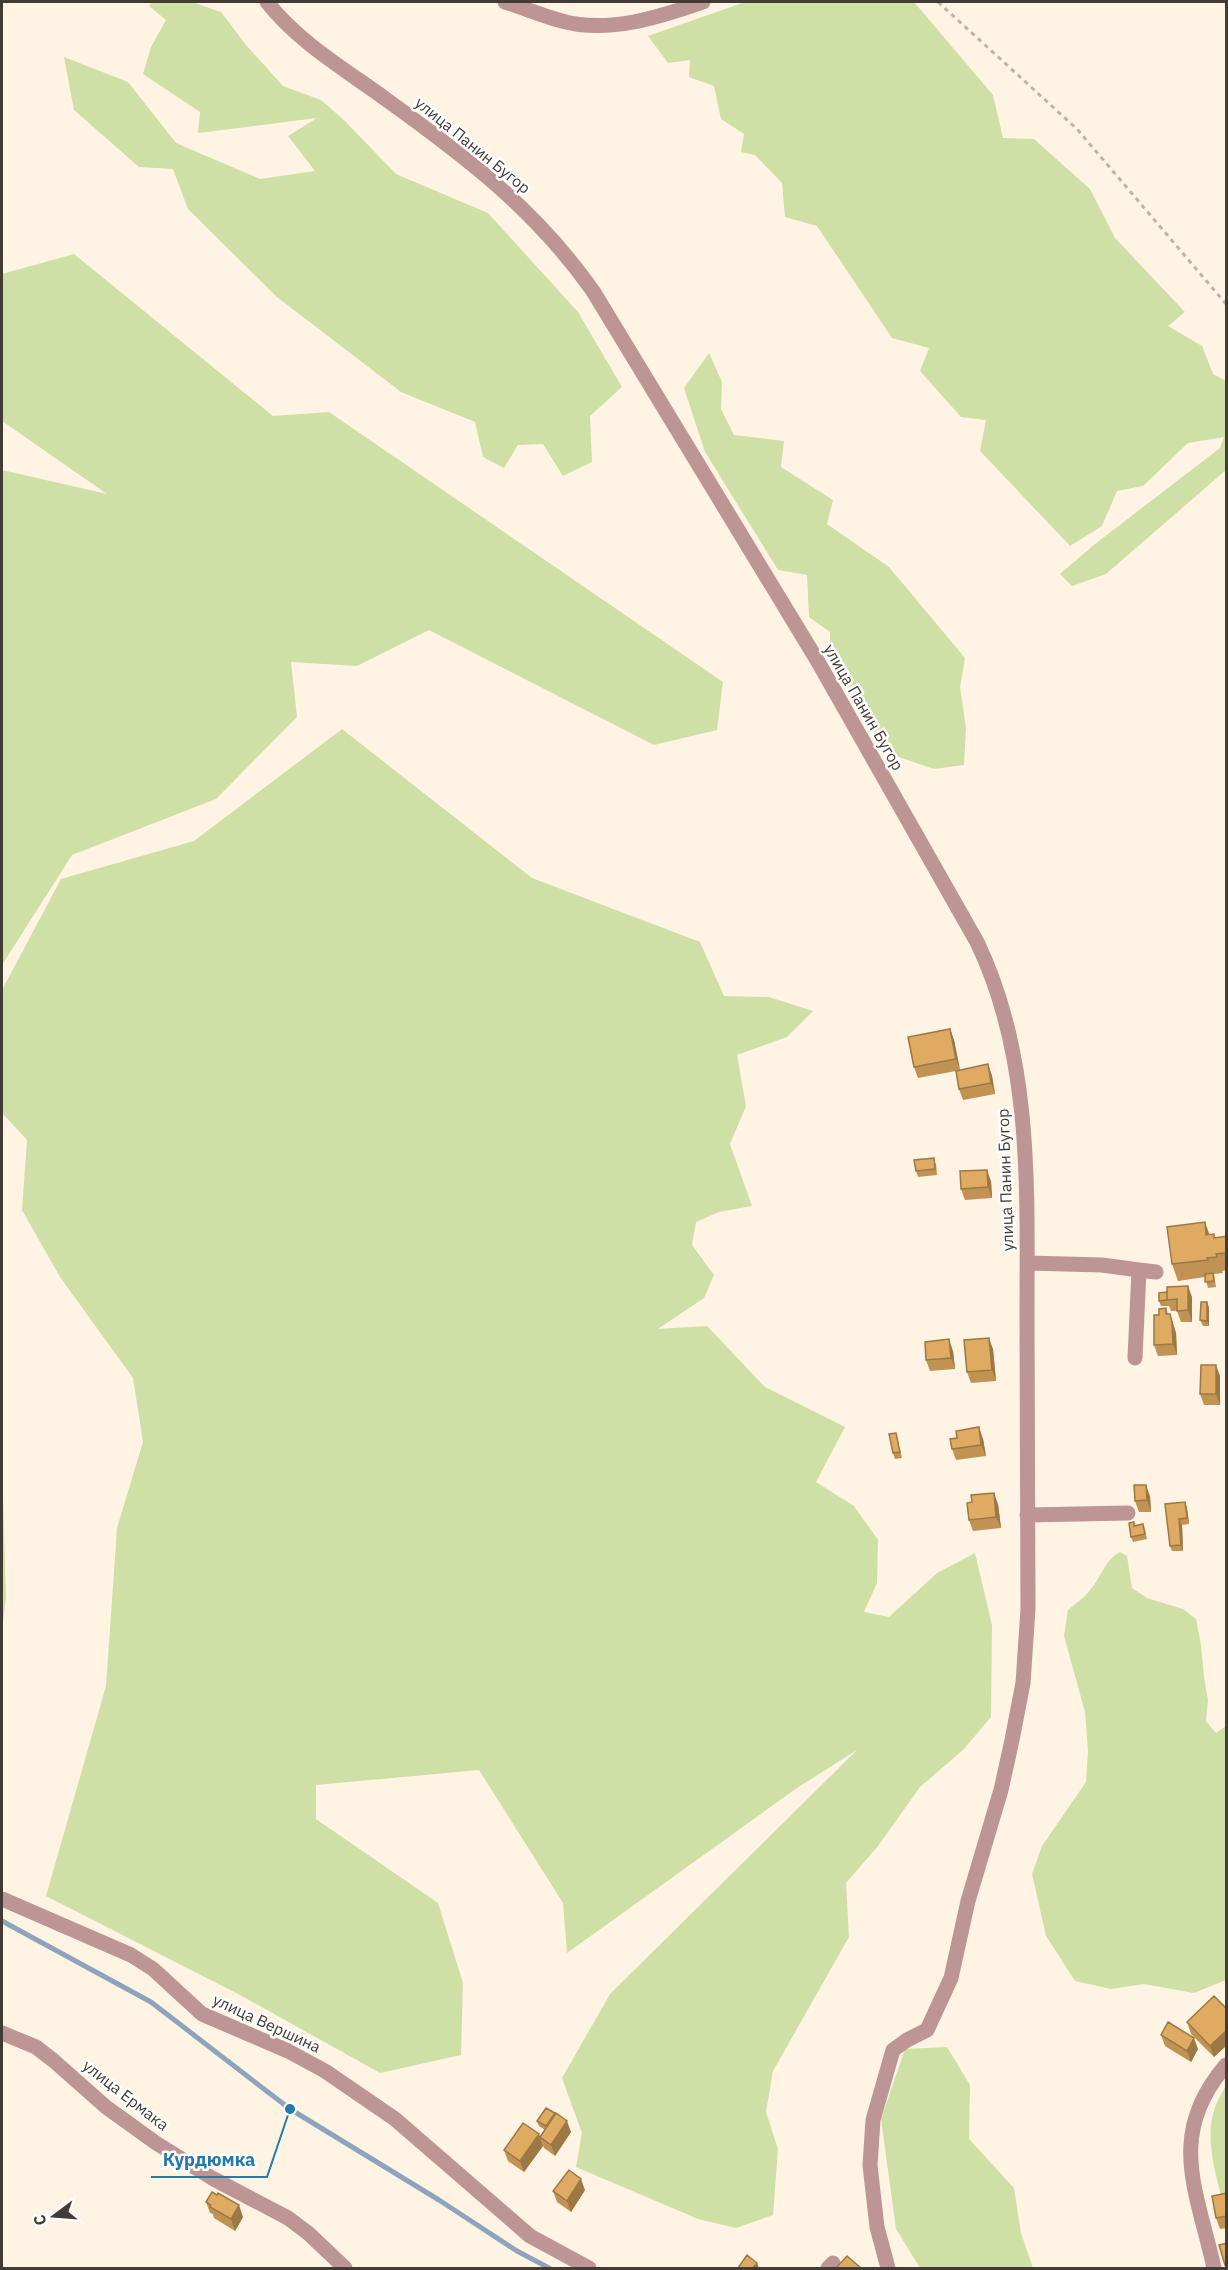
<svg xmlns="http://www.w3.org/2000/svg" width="1228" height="2270" viewBox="0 0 1228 2270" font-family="'IBM Plex Sans',sans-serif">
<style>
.green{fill:#cfe0a6}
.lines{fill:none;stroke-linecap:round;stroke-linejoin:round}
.stream{stroke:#8da4bc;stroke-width:5}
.path{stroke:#beb4a7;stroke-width:3;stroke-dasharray:4.5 4.5;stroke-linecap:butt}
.minor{stroke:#bd9594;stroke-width:15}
.wall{fill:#c09355}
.shaded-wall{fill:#9c7845}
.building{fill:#dfab63;stroke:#9c7845;stroke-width:1.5}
.labels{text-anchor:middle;stroke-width:5;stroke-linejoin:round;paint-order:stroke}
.street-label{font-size:16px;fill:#423c34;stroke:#fff}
.leader{fill:none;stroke:#257aaa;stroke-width:2}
.callout-dot{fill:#257aaa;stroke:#fff;stroke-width:2}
.callout-label{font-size:18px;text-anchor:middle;font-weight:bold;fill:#257aaa;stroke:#fff;stroke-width:5;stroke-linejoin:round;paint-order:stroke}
</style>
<rect width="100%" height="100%" fill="#fff3e3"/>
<path class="green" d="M 152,2 L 192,2 L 221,12 L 246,45 L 283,86 L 321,100 L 344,120 L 396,174 L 488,213 L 578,312 L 622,387 L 590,416 L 592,462 L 563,476 L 543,444 L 518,445 L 504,468 L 483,457 L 475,422 L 401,392 L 277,297 L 188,209 L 173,169 L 139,167 L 74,110 L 64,57 L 128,82 L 176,143 L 260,179 L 315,171 L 288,136 L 317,118 L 198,133 L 200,112 L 143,74 L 151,47 L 166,20 L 149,6 Z
M 745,2 L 914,2 L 993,95 L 1003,138 L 1034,139 L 1090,189 L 1115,238 L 1185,312 L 1168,326 L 1202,346 L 1213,374 L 1226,381 L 1226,470 L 1106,574 L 1072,586 L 1060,574 L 1095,544 L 1220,448 L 1224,437 L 1188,443 L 1143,486 L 1117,491 L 1102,526 L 1070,546 L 980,451 L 986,420 L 961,417 L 920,371 L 929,348 L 892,338 L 817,226 L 785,217 L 782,183 L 755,155 L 741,152 L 744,134 L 721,119 L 714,86 L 689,77 L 690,60 L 668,63 L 648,36 Z
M 74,254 L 273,416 L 329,412 L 723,682 L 717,730 L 654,745 L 429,630 L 357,666 L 291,662 L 297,717 L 216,799 L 72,855 L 2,965 L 2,470 L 107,494 L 2,421 L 2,274 Z
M 709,353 L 722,382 L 721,409 L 734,435 L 784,441 L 781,467 L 833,500 L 827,524 L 889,567 L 965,658 L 960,687 L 966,728 L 964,765 L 934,769 L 887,753 L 830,654 L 830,632 L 809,617 L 807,575 L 778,570 L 705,452 L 684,388 Z
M 342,729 L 532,878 L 700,942 L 724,996 L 769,997 L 813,1011 L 787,1037 L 737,1055 L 746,1106 L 730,1144 L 752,1206 L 719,1212 L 696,1222 L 692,1245 L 714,1275 L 704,1298 L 658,1329 L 707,1326 L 765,1387 L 845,1427 L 816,1482 L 854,1506 L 878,1540 L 877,1583 L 864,1612 L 889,1617 L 937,1573 L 975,1553 L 992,1625 L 991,1717 L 964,1749 L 920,1787 L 878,1846 L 846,1883 L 849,1937 L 773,2071 L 766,2112 L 778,2149 L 773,2215 L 736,2228 L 698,2219 L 576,2167 L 582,2133 L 562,2078 L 610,1994 L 857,1750 L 797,1788 L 567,1953 L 563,1903 L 479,1770 L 316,1785 L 316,1819 L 438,1903 L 463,1983 L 461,2055 L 380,2073 L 240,1995 L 46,1896 L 106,1686 L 117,1528 L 143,1442 L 133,1378 L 60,1277 L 22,1210 L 27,1140 L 2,1113 L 2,990 L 61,879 L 194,841 Z
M 2,1464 L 6,1598 L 2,1630 Z
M 1120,1552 L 1127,1556 L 1132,1588 L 1147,1598 L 1183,1609 L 1196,1619 L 1201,1645 L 1204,1677 L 1208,1700 L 1206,1721 L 1216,1733 L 1226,1726 L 1226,1980 L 1194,1993 L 1144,1984 L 1111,1989 L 1075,1981 L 1046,1936 L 1032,1874 L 1042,1846 L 1086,1782 L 1088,1751 L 1085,1712 L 1064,1636 L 1068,1610 C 1075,1604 1084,1598 1090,1590 C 1101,1578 1105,1559 1120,1552 Z
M 947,2047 L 970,2085 L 969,2139 L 1014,2188 L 1021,2233 L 1033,2268 L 920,2268 L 896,2229 L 881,2119 L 905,2049 Z
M 1226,2085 L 1226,2213 C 1218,2184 1204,2141 1214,2111 C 1216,2102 1222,2094 1226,2085 Z"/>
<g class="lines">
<path class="stream" d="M 2,1921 L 151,2002 L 290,2109 L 439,2200 L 517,2251 L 549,2268"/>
<path class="path" d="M 938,2 L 1077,129 L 1226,304"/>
<path class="minor" d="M 267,2 C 298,42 346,70 387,100 C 466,157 535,209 593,291 L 817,660 L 977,942 C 1033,1058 1027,1191 1027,1318 C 1027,1415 1027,1512 1028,1609 L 1023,1683 L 1012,1740 L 1001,1790 L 968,1901 L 951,1978 L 927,2030 L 907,2040 L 893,2050 L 873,2120 L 870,2165 L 877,2227 L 888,2268
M 505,2 C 524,8 543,16 562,21 C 608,34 660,17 703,2
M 1027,1263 L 1102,1265 L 1139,1270 L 1135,1358
M 1139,1270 L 1156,1272
M 1027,1515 L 1128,1513
M 2,1899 L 131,1955 L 153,1969 L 202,2014 L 288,2051 L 325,2071 L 395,2119 L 530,2236 L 589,2268
M 2,2033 L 36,2047 L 54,2061 L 106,2107 L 156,2143 L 212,2178 L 288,2218 L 308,2233 L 345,2268
M 828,2268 L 833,2263
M 1214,2268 C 1197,2190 1166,2135 1226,2065"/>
</g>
<path class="wall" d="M 950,1029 L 954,1040 L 960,1070 L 988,1064 L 992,1076 L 995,1094 L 963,1100 L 959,1089 L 956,1071 L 918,1078 L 914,1067 Z
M 936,1163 L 937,1175 L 918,1177 L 916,1171 Z
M 991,1181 L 992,1198 L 965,1200 L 961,1189 Z
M 1214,1234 L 1215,1238 L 1227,1236 L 1227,1270 L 1222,1271 L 1223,1273 L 1214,1274 L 1216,1287 L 1208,1288 L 1205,1277 L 1178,1281 L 1172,1264 L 1209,1235 Z
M 1192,1297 L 1192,1322 L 1181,1322 L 1177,1311 L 1171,1311 L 1169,1306 L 1161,1306 L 1159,1301 Z
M 1207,1302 L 1209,1308 L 1209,1326 L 1203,1326 L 1200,1320 Z
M 1166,1308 L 1168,1314 L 1170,1314 L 1176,1333 L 1177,1355 L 1158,1356 L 1154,1345 L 1159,1315 Z
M 993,1349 L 996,1381 L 971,1383 L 967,1372 Z
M 953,1351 L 955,1369 L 930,1371 L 926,1360 Z
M 1220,1376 L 1220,1405 L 1204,1405 L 1200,1394 Z
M 896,1433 L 902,1458 L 895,1459 L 893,1453 Z
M 983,1439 L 986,1456 L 956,1460 L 952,1449 Z
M 1150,1496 L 1151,1512 L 1139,1512 L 1135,1501 Z
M 1185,1502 L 1187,1508 L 1189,1524 L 1182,1525 L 1183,1551 L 1172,1551 L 1170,1546 Z
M 998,1504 L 1001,1528 L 973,1531 L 969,1520 Z
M 1134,1522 L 1135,1526 L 1145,1530 L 1147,1539 L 1133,1542 L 1131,1537 Z
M 1227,2009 L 1227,2045 L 1214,2057 L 1191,2034 L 1187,2022 Z
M 1161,2035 L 1198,2049 L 1191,2062 L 1165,2046 Z
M 555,2113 L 571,2132 L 555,2156 L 544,2148 L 540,2137 L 545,2130 L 539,2126 L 537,2121 Z
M 539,2134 L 543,2146 L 524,2172 L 508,2161 L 504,2150 Z
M 585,2190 L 571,2212 L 557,2202 L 553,2191 Z
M 1227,2193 L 1227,2228 L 1220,2229 L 1216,2218 Z
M 206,2202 L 243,2217 L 235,2231 L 214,2218 L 213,2214 L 210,2213 Z"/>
<path class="shaded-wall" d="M 950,1029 L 954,1040 L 960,1070 L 956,1059 Z
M 988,1064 L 992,1076 L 995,1094 L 991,1083 Z
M 987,1170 L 991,1181 L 992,1198 L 988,1187 Z
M 1205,1222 L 1211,1239 L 1206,1235 Z
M 1188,1286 L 1192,1297 L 1192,1322 L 1188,1310 Z
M 1207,1302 L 1209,1308 L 1209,1326 L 1207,1321 Z
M 1170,1314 L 1176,1333 L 1177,1355 L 1173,1344 Z
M 989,1338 L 993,1349 L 996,1381 L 992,1370 Z
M 949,1339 L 953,1351 L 955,1369 L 951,1358 Z
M 1216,1365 L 1220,1376 L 1220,1405 L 1216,1394 Z
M 979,1427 L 983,1439 L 986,1456 L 981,1445 Z
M 1146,1485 L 1150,1496 L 1151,1512 L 1147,1500 Z
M 994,1493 L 998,1504 L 1001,1528 L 996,1517 Z
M 1185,1502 L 1187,1508 L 1189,1524 L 1187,1518 Z
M 1179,1519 L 1182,1525 L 1183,1551 L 1181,1545 Z
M 1227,2030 L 1227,2045 L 1214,2057 L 1210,2046 Z
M 1194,2038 L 1198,2049 L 1191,2062 L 1187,2051 Z
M 567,2121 L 571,2132 L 555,2156 L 551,2145 Z
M 539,2134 L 543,2146 L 524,2172 L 520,2161 Z
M 581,2179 L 585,2190 L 571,2212 L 567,2201 Z
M 239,2205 L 243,2217 L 235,2231 L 231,2219 Z
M 757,2263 L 759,2268 L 753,2268 Z"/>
<path class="building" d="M 950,1029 L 956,1059 L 914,1067 L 908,1037 Z
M 988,1064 L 991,1083 L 959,1089 L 956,1071 Z
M 934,1158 L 935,1169 L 916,1171 L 914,1160 Z
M 987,1170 L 988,1187 L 961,1189 L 960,1171 Z
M 1205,1222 L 1206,1235 L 1214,1234 L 1214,1238 L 1227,1236 L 1227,1253 L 1216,1254 L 1217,1257 L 1207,1258 L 1208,1260 L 1172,1264 L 1167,1227 Z
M 1213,1273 L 1214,1281 L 1205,1282 L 1205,1274 Z
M 1188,1286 L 1188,1310 L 1177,1311 L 1177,1299 L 1167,1300 L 1167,1287 Z
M 1167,1292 L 1167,1300 L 1159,1301 L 1159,1293 Z
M 1201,1302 L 1207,1302 L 1207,1321 L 1200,1320 Z
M 1166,1308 L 1166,1314 L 1170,1314 L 1172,1322 L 1173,1344 L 1154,1345 L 1154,1315 L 1159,1315 L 1159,1309 Z
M 989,1338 L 992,1370 L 967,1372 L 964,1340 Z
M 949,1339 L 951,1358 L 926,1360 L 925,1342 Z
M 1201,1365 L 1216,1365 L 1216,1394 L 1200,1394 Z
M 979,1427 L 981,1445 L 952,1449 L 950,1439 L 957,1438 L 956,1431 Z
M 896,1433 L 900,1452 L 893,1453 L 889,1434 Z
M 1134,1485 L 1146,1485 L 1147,1500 L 1135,1501 Z
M 994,1493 L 996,1517 L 969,1520 L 967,1503 L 972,1502 L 971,1495 Z
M 1185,1502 L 1187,1518 L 1179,1519 L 1181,1545 L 1170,1546 L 1165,1504 Z
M 1134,1522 L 1134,1526 L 1143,1524 L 1145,1534 L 1131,1537 L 1129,1523 Z
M 1214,1996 L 1227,2009 L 1227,2030 L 1210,2046 L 1187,2022 Z
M 1168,2022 L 1194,2038 L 1187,2051 L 1161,2035 Z
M 546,2108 L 555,2113 L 546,2126 L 537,2121 Z
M 556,2113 L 567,2121 L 551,2145 L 540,2137 Z
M 523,2123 L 539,2134 L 520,2161 L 504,2150 Z
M 569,2170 L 581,2179 L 567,2201 L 553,2191 Z
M 212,2192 L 217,2195 L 218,2193 L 239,2205 L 231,2219 L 210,2207 L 211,2205 L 206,2202 Z
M 1227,2193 L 1227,2216 L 1216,2218 L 1212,2196 Z
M 1227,2243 L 1227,2265 L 1225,2265 L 1219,2245 Z
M 747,2255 L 757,2263 L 753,2268 L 738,2268 Z
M 847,2256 L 861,2268 L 836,2268 Z"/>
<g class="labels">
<g class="street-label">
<text transform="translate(473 145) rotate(39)" y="6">улица Панин Бугор</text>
<text transform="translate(864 707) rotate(60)" y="6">улица Панин Бугор</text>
<text transform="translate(1005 1180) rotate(-92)" y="6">улица Панин Бугор</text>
<text transform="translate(267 2023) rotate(25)" y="6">улица Вершина</text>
<text transform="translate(126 2095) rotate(38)" y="6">улица Ермака</text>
</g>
</g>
<path class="leader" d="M290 2109L267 2177H151"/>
<circle class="callout-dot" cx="290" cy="2109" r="6"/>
<g class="callout-label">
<text x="209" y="2166">Курдюмка</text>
</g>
<rect width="1228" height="2270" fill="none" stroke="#423c34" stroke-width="6"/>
<g transform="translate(54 2216) rotate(254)" stroke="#ffffff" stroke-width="4.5" paint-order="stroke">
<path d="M0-4.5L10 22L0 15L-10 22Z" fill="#423c34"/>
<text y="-9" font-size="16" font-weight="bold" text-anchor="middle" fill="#423c34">С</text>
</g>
</svg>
